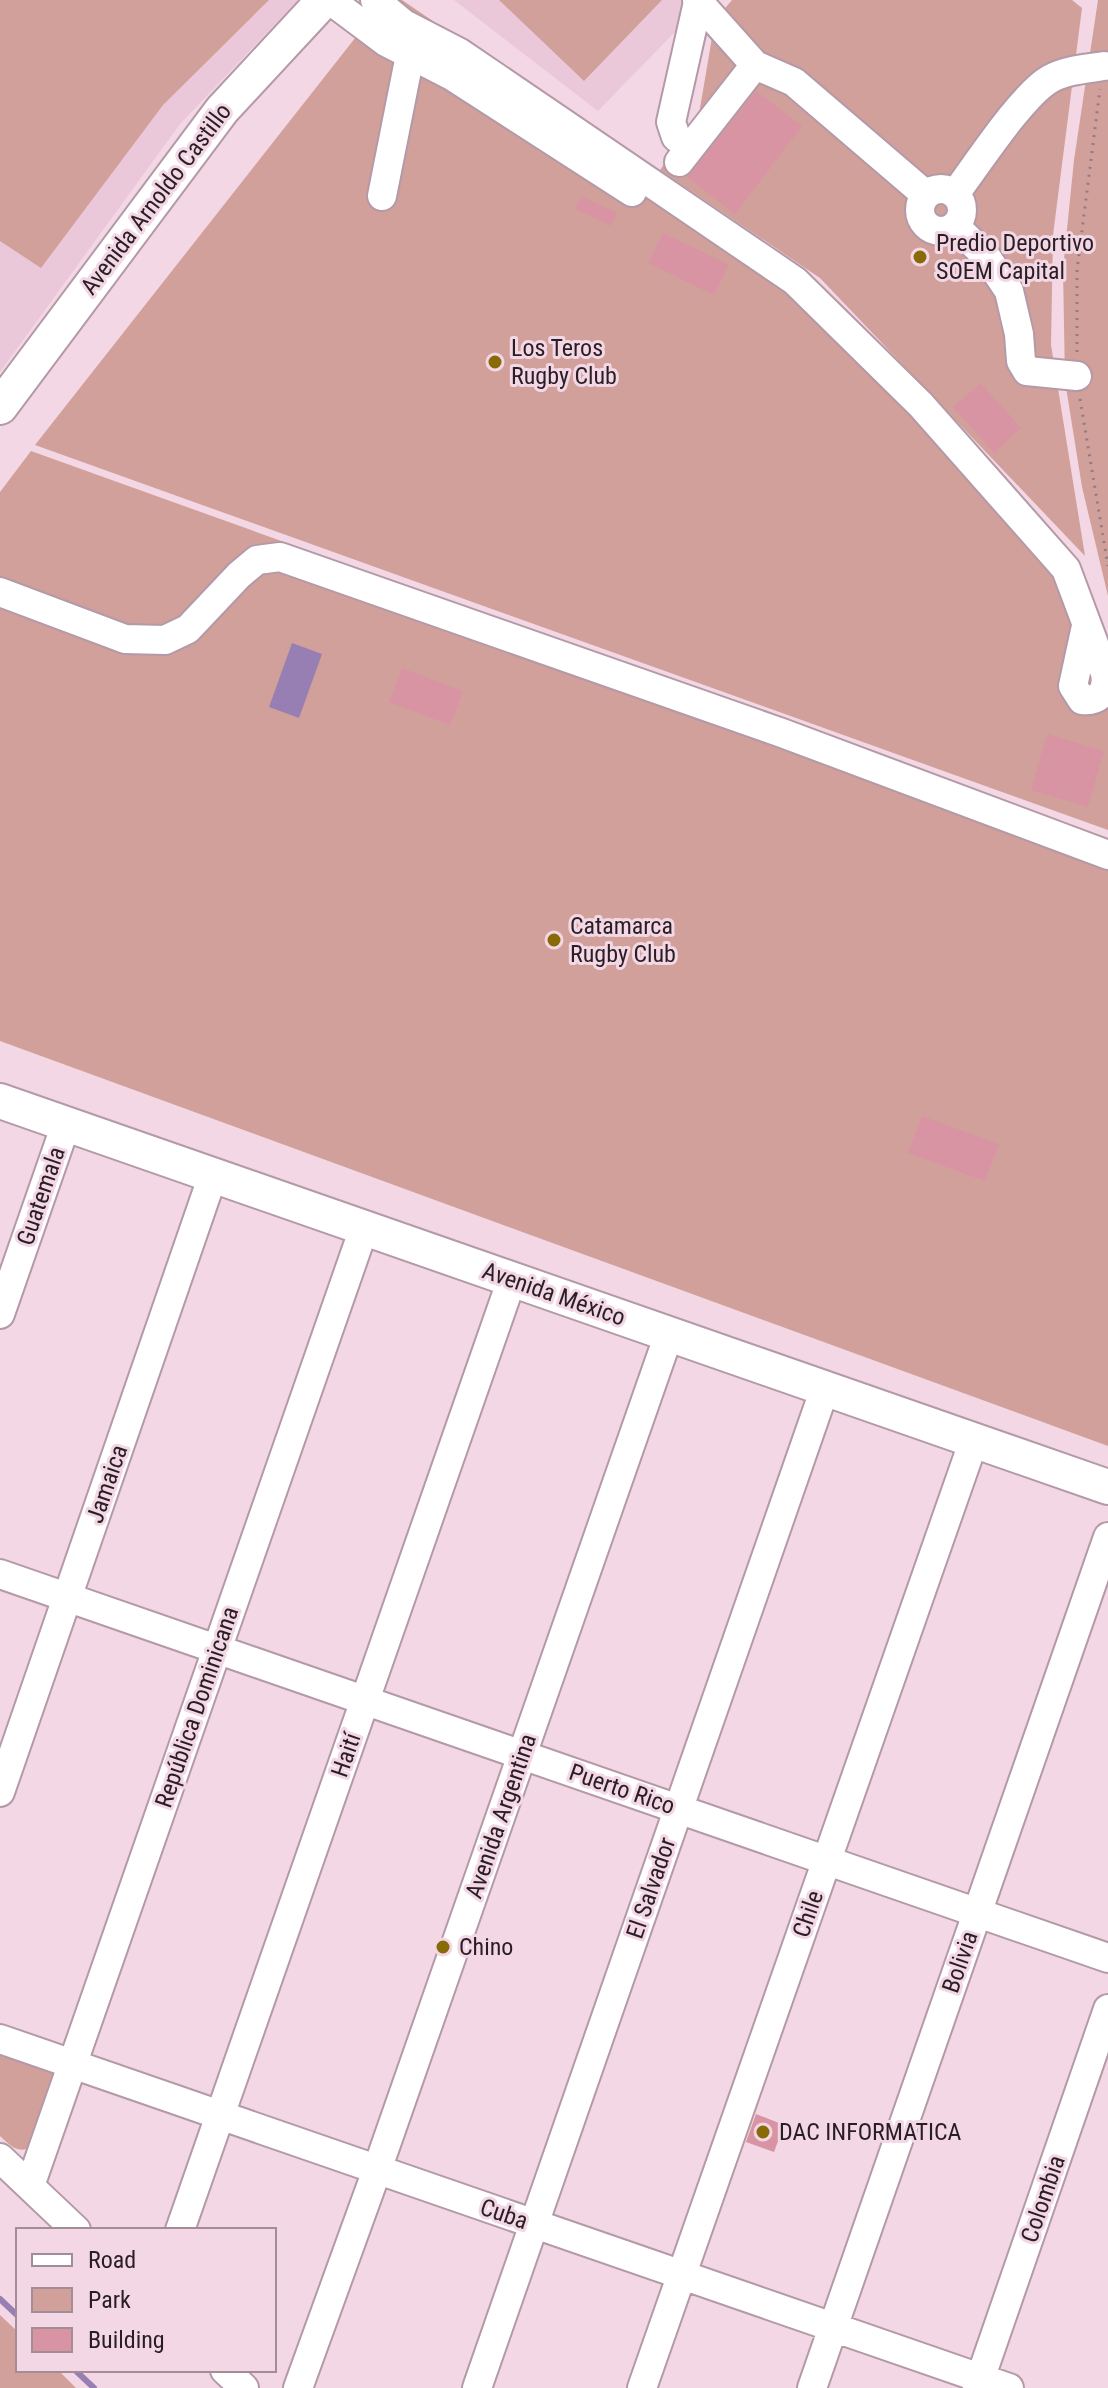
<svg xmlns="http://www.w3.org/2000/svg" width="1108" height="2388" viewBox="0 0 1108 2388" font-family="'Roboto Condensed',sans-serif">
<style>
.built{fill:#eac8d9}
.green{fill:#d1a09a}
.water{fill:#977fb4}
.lines{fill:none;stroke-linecap:round;stroke-linejoin:round}
.stream{stroke:#977fb4;stroke-width:6}
.building{fill:#d894a2}
.minor-casing{stroke:#b499a7;stroke-width:32}
.major-casing{stroke:#b499a7;stroke-width:38}
.path{stroke:#8f7c85;stroke-width:3;stroke-dasharray:2 6;stroke-linecap:butt}
.minor{stroke:#fff;stroke-width:28}
.major{stroke:#fff;stroke-width:34}
.poi-dot{fill:#896a08;stroke:#f3d7e5;stroke-width:3}
.labels{text-anchor:middle;stroke-width:6;stroke-linejoin:round;paint-order:stroke}
.street-label{font-size:24px;fill:#281e23;stroke:#f3d7e5}
.poi-label{font-size:24px;fill:#281e23;stroke:#f3d7e5;text-anchor:start}
</style>
<rect width="100%" height="100%" fill="#f3d7e5"/>
<path class="built" d="M 0,0 L 298,0 L 180,124 L 0,372 Z
M 454,0 L 706,0 L 598,111 Z"/>
<path class="green" d="M 0,0 L 269,0 L 163,105 L 41,268 L 0,241 Z
M 385,0 L 402,0 L 812,280 L 1079,561 L 1108,651 L 1108,830 L 35,445 Z
M 499,0 L 662,0 L 584,81 Z
M 732,0 L 1072,0 L 1082,8 L 1053,235 L 1051,345 L 1085,556 L 820,278 L 660,170 L 699,114 L 715,20 Z
M 1098,0 L 1108,0 L 1108,596 L 1082,487 L 1065,381 L 1063,269 L 1074,160 Z
M 31,451 L 1108,838 L 1108,1446 L 0,1041 L 0,492 Z
M 0,2049 L 54,2070 L 57,2080 L 32,2147 C 17,2154 11,2146 0,2136 Z
M 0,2315 L 18,2332 L 18,2370 L 58,2370 L 76,2388 L 0,2388 Z"/>
<path class="water" d="M 292,643 L 322,654 L 299,718 L 269,707 Z"/>
<g class="lines">
<path class="stream" d="M 0,2299 L 18,2316
M 75,2370 L 94,2388"/>
</g>
<path class="building" d="M 756,91 L 802,126 L 735,214 L 687,177 Z
M 581,196 L 617,213 L 611,226 L 575,209 Z
M 663,233 L 729,265 L 714,295 L 648,263 Z
M 981,383 L 1021,428 L 994,453 L 953,407 Z
M 402,668 L 463,691 L 450,725 L 389,702 Z
M 1047,734 L 1104,751 L 1088,807 L 1031,790 Z
M 922,1116 L 999,1144 L 985,1181 L 908,1153 Z
M 756,2114 L 784,2125 L 774,2152 L 746,2142 Z"/>
<g class="lines">
<defs>
<path id="minor" d="M 330,0 L 386,42 L 452,76 L 632,192
M 375,0 L 404,24 L 460,53 L 795,281 L 921,405 L 1066,569 L 1105,673 C 1108,690 1100,702 1082,700 L 1073,686 L 1086,626
M 697,0 L 755,65 L 794,82 L 926,195
M 690,147 L 676,137 L 671,122 L 698,2
M 679,162 L 755,65
M920 210a21 21 0 1 1 42 0a21 21 0 1 1-42 0Z
M 955,194 C 976,166 1022,95 1050,79 C 1066,70 1085,69 1104,66
M 382,196 L 410,55 L 418,38
M 955,226 L 985,255 L 1009,291 L 1019,334 L 1021,361 L 1027,371 L 1077,376
M 0,592 L 125,639 L 165,640 L 188,629 L 239,575 L 257,560 L 280,557 L 782,733 L 1108,855
M 0,1314 L 66,1124
M 0,1574 L 1108,1958
M 0,1792 L 213,1175
M 0,2039 L 1009,2388
M 0,2158 L 76,2230
M 30,2186 L 364,1228
M 180,2230 L 512,1279
M 225,2370 L 244,2388
M 298,2388 L 377,2170 L 669,1334
M 477,2388 L 825,1388
M 642,2388 L 974,1440
M 812,2388 L 1108,1537
M 977,2388 L 1108,2009"/>
<path id="major" d="M 0,407 L 222,110 L 324,0
M 0,1101 L 1108,1487"/>
</defs>
<use href="#minor" class="minor-casing"/>
<use href="#major" class="major-casing"/>
<path class="path" d="M 1077,352 L 1077,270 L 1100,89
M 1080,399 L 1108,566"/>
<use href="#minor" class="minor"/>
<use href="#major" class="major"/>
</g>
<g class="poi-dot">
<circle cx="920" cy="257" r="8"/>
<circle cx="495" cy="362" r="8"/>
<circle cx="554" cy="940" r="8"/>
<circle cx="443" cy="1947" r="8"/>
<circle cx="763" cy="2132" r="8"/>
</g>
<g class="labels">
<g class="street-label">
<text transform="translate(156 199) rotate(-53)" y="8">Avenida Arnoldo Castillo</text>
<text transform="translate(41 1196) rotate(-71)" y="8">Guatemala</text>
<text transform="translate(554 1294) rotate(19)" y="8">Avenida México</text>
<text transform="translate(107 1484) rotate(-71)" y="8">Jamaica</text>
<text transform="translate(197 1707) rotate(-71)" y="8">República Dominicana</text>
<text transform="translate(346 1755) rotate(-71)" y="8">Haití</text>
<text transform="translate(622 1789) rotate(19)" y="8">Puerto Rico</text>
<text transform="translate(501 1816) rotate(-71)" y="8">Avenida Argentina</text>
<text transform="translate(651 1888) rotate(-71)" y="8">El Salvador</text>
<text transform="translate(808 1914) rotate(-71)" y="8">Chile</text>
<text transform="translate(960 1962) rotate(-71)" y="8">Bolivia</text>
<text transform="translate(1043 2199) rotate(-71)" y="8">Colombia</text>
<text transform="translate(504 2214) rotate(19)" y="8">Cuba</text>
</g>
<g class="poi-label">
<text x="936" y="251">Predio Deportivo<tspan x="936" dy="28">SOEM Capital</tspan></text>
<text x="511" y="356">Los Teros<tspan x="511" dy="28">Rugby Club</tspan></text>
<text x="570" y="934">Catamarca<tspan x="570" dy="28">Rugby Club</tspan></text>
<text x="459" y="1955">Chino</text>
<text x="779" y="2140">DAC INFORMATICA</text>
</g>
</g>
<rect x="16" y="2228" width="260" height="144" fill="#f3d7e5" stroke="#a28d97" stroke-width="2"/>
<rect x="32" y="2254" width="40" height="12" fill="#ffffff" stroke="#a28d97" stroke-width="2"/>
<text x="88" y="2268" font-size="24" fill="#281e23">Road</text>
<rect x="32" y="2288" width="40" height="24" fill="#d1a09a" stroke="#a28d97" stroke-width="2"/>
<text x="88" y="2308" font-size="24" fill="#281e23">Park</text>
<rect x="32" y="2328" width="40" height="24" fill="#d894a2" stroke="#a28d97" stroke-width="2"/>
<text x="88" y="2348" font-size="24" fill="#281e23">Building</text>
</svg>
